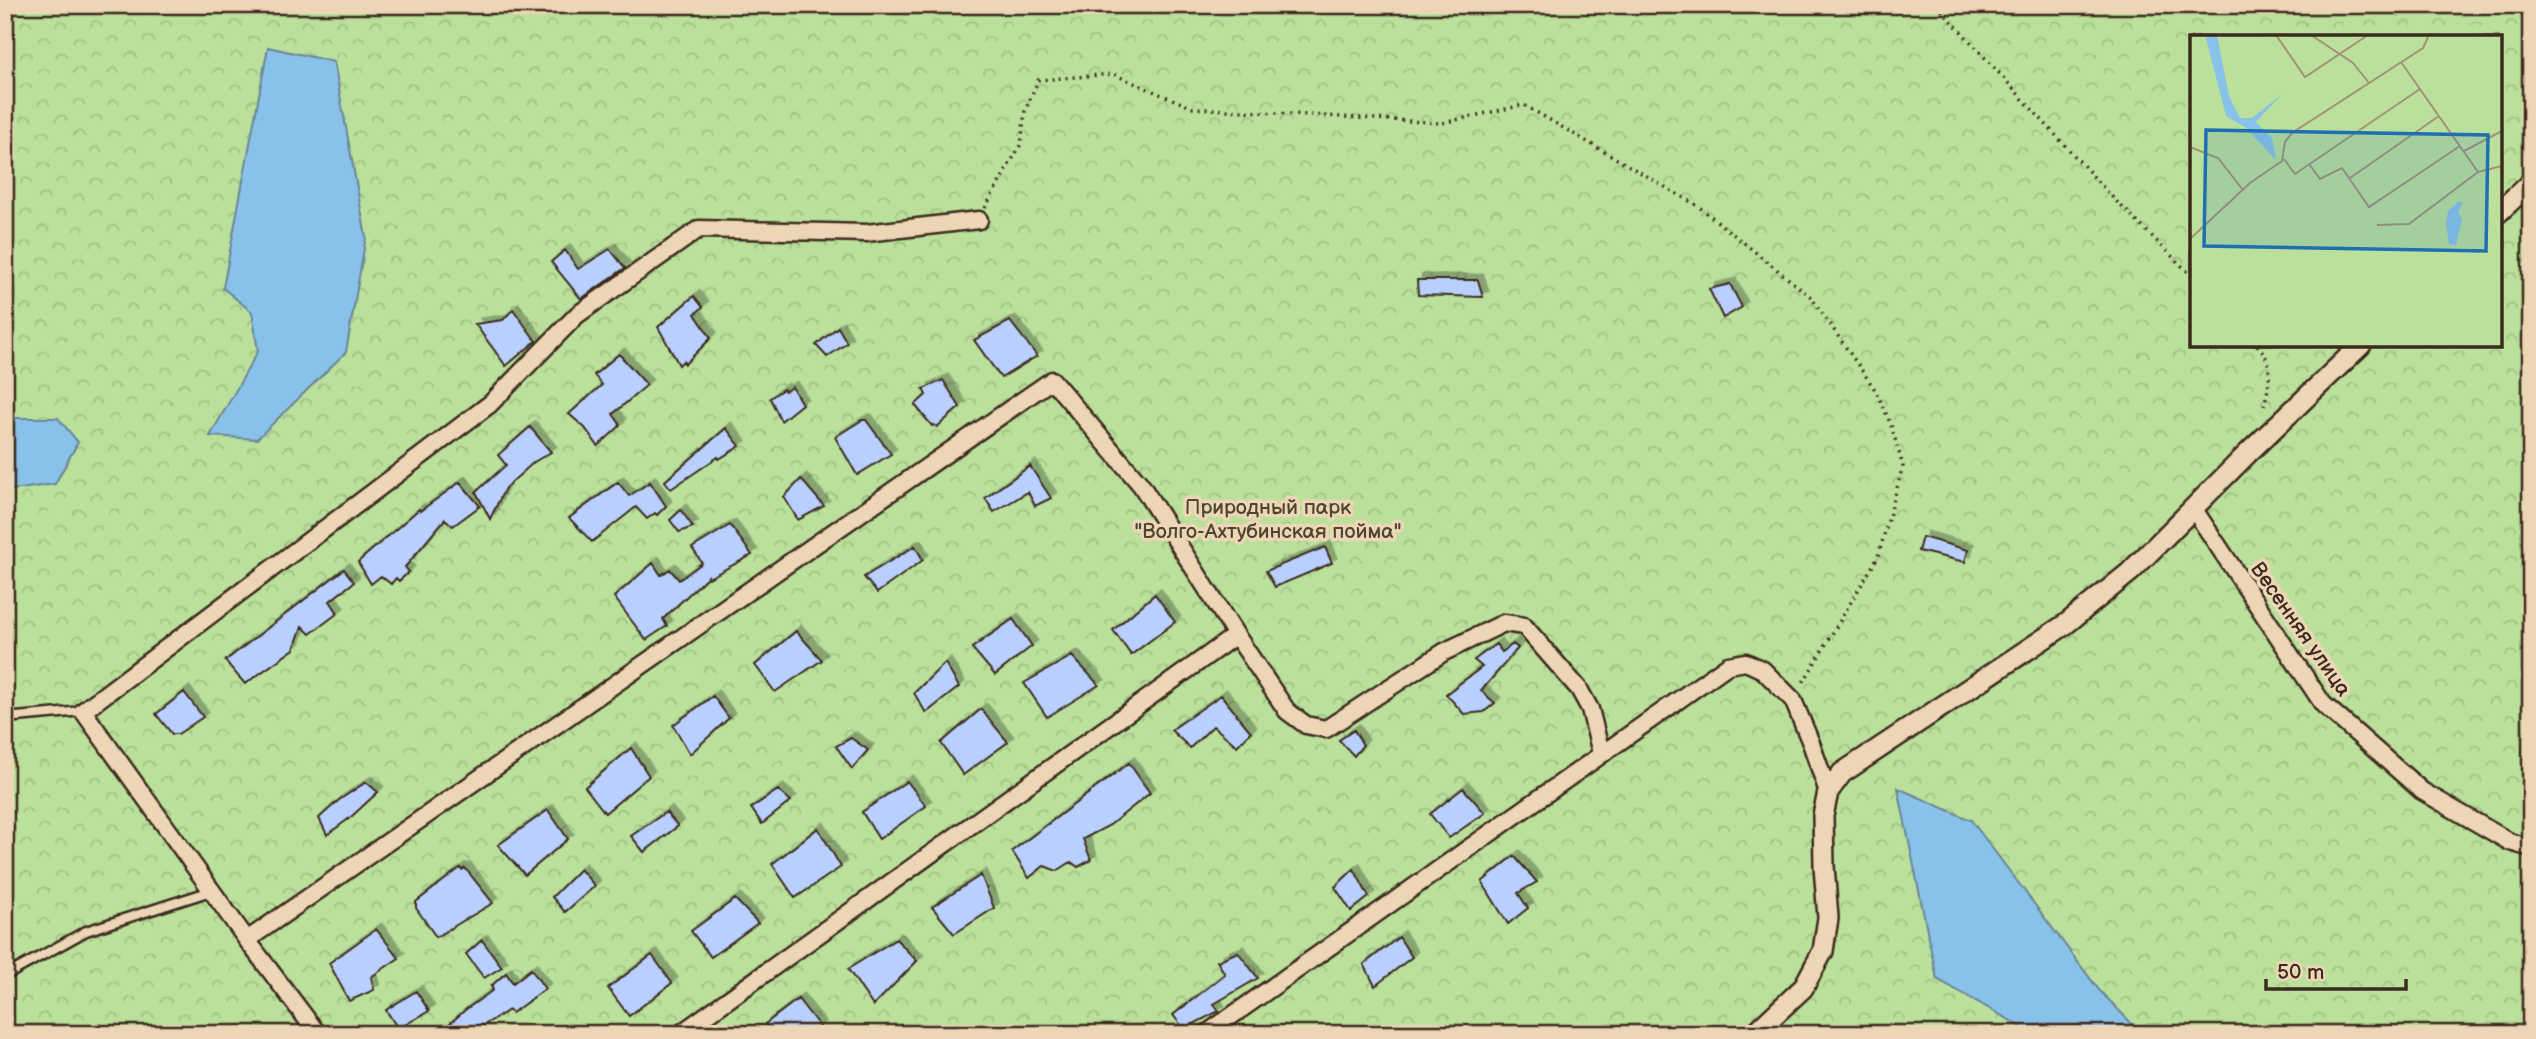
<svg xmlns="http://www.w3.org/2000/svg" width="2536" height="1039" viewBox="0 0 2536 1039" font-family="'Balsamiq Sans',sans-serif">
<style>
.park{fill:url(#park-crowns);stroke:#7a855c;stroke-width:2;fill-rule:evenodd}
.water{fill:#89c2e8;stroke:#6a8597;stroke-width:2}
.building{fill:#b9d0ff;stroke:#3b2a1e;stroke-width:2;filter:url(#shadow)}
.lines{fill:none;stroke-linecap:round;stroke-linejoin:round}
.service-casing{stroke:#3b2a1e;stroke-width:13}
.minor-casing{stroke:#3b2a1e;stroke-width:21}
.tertiary-casing{stroke:#3b2a1e;stroke-width:24}
.path{stroke:#3b2a1e;stroke-width:3.5;stroke-dasharray:2 5;stroke-linecap:butt}
.service{stroke:#ecd6b5;stroke-width:8}
.minor{stroke:#ecd6b5;stroke-width:16}
.tertiary{stroke:#ecd6b5;stroke-width:19}
.labels{text-anchor:middle;stroke-width:7;stroke-linejoin:round;paint-order:stroke}
.park-label{font-size:21px;fill:#4e4531;stroke:#ecd6b5}
.street-label{font-size:21px;fill:#3b2a1e;stroke:#ecd6b5}
.inset-road{fill:none;stroke:#a59179;stroke-width:2}
.view{fill:#1f6fb2;fill-opacity:0.15;stroke:#1f6fb2;stroke-width:3.5}
.inset-edge{fill:none;stroke:#3b2a1e;stroke-width:3.5}
</style>
<defs>
<pattern id="park-crowns" width="20" height="18" patternUnits="userSpaceOnUse" patternTransform="scale(1.75)"><rect width="20" height="18" fill="#bae09b"/><path d="M2 6a3 3 0 1 1 6 0M12 15a3 3 0 1 1 6 0" fill="none" stroke="#a1c085"/></pattern>
<filter id="shadow"><feDropShadow dx="5.5" dy="-5.5" stdDeviation="0" flood-color="#0004"/></filter>
</defs>
<rect width="100%" height="100%" fill="#ecd6b5"/>
<filter id="ink" filterUnits="userSpaceOnUse"><feTurbulence type="fractalNoise" baseFrequency=".0143" numOctaves="2"/><feDisplacementMap in="SourceGraphic" scale="14" xChannelSelector="R" yChannelSelector="G"/><feConvolveMatrix kernelMatrix="1 2 1 2 8 2 1 2 1" color-interpolation-filters="sRGB"/></filter>
<g filter="url(#ink)">
<path class="park" d="M 5,5 L 2531,5 L 2531,1034 L 5,1034 ZM 2191,37 L 2499,37 L 2499,345 L 2191,345 Z"/>
<path class="water" d="M 268,47 L 334,62 L 366,237 L 346,352 L 257,439 L 210,436 L 258,351 L 252,312 L 223,288 Z
M 5,418 L 58,418 L 78,442 L 55,484 L 5,491 Z
M 1898,788 L 1971,820 L 2099,990 L 2142,1034 L 2025,1034 L 2020,1026 L 1937,979 Z"/>
<path class="building" d="M 610,249 L 625,268 L 581,299 L 551,262 L 565,250 L 578,269 Z
M 1417,280 L 1478,280 L 1483,297 L 1418,295 Z
M 1730,284 L 1742,307 L 1723,318 L 1709,289 Z
M 694,296 L 703,307 L 695,314 L 711,338 L 685,364 L 683,361 L 679,365 L 658,327 Z
M 513,309 L 536,341 L 506,366 L 475,324 L 503,320 Z
M 1010,321 L 1037,356 L 1001,378 L 974,340 Z
M 838,327 L 847,343 L 827,357 L 816,345 Z
M 619,354 L 647,385 L 613,414 L 620,424 L 619,427 L 598,446 L 585,428 L 569,414 L 602,385 L 594,375 Z
M 943,380 L 960,407 L 937,427 L 934,425 L 932,426 L 915,405 L 926,395 L 923,389 Z
M 792,387 L 802,404 L 781,421 L 770,398 L 783,389 L 785,391 Z
M 862,420 L 866,420 L 891,454 L 857,475 L 835,437 Z
M 530,427 L 551,452 L 534,462 L 505,488 L 490,519 L 476,492 L 506,465 L 498,455 Z
M 726,428 L 740,446 L 719,459 L 718,457 L 671,489 L 665,481 Z
M 1030,466 L 1051,498 L 1035,506 L 1028,492 L 994,512 L 985,498 Z
M 801,479 L 824,506 L 798,520 L 784,497 Z
M 460,482 L 480,506 L 453,526 L 445,519 L 405,567 L 409,572 L 399,581 L 396,578 L 391,584 L 381,576 L 371,584 L 358,562 L 419,509 L 420,511 Z
M 618,482 L 629,496 L 650,482 L 666,506 L 657,515 L 655,513 L 647,519 L 636,507 L 592,542 L 569,518 Z
M 681,510 L 693,527 L 679,532 L 670,520 Z
M 730,525 L 752,555 L 709,578 L 708,576 L 663,619 L 667,626 L 646,640 L 614,597 L 653,563 L 661,575 L 670,569 L 679,580 L 702,563 L 692,548 Z
M 1922,537 L 1968,550 L 1965,562 L 1918,551 Z
M 915,546 L 923,560 L 877,593 L 864,577 Z
M 1325,547 L 1332,563 L 1275,587 L 1266,571 Z
M 344,569 L 354,582 L 330,601 L 338,613 L 310,634 L 302,626 L 294,649 L 245,684 L 225,661 Z
M 1155,594 L 1175,622 L 1131,655 L 1113,630 Z
M 1013,619 L 1032,646 L 995,675 L 972,648 Z
M 796,631 L 822,660 L 775,692 L 755,665 Z
M 1496,644 L 1502,652 L 1513,644 L 1518,648 L 1481,691 L 1495,703 L 1484,712 L 1464,714 L 1446,694 L 1482,667 L 1474,660 Z
M 1072,656 L 1099,685 L 1047,717 L 1024,683 Z
M 945,663 L 959,687 L 926,713 L 914,693 Z
M 184,692 L 203,717 L 178,734 L 172,734 L 156,714 Z
M 1221,695 L 1251,732 L 1237,746 L 1213,726 L 1190,748 L 1171,730 Z
M 713,696 L 729,718 L 690,754 L 673,725 Z
M 981,709 L 1008,742 L 963,775 L 941,743 Z
M 1354,730 L 1363,745 L 1354,756 L 1339,740 Z
M 851,738 L 868,750 L 852,769 L 836,746 Z
M 631,748 L 649,776 L 605,813 L 585,787 Z
M 1129,763 L 1150,793 L 1110,825 L 1083,839 L 1091,860 L 1078,867 L 1071,862 L 1057,871 L 1044,866 L 1029,878 L 1012,851 Z
M 907,781 L 926,806 L 879,839 L 862,812 Z
M 366,782 L 378,792 L 351,817 L 327,835 L 319,818 L 339,800 Z
M 1463,788 L 1485,813 L 1449,838 L 1430,814 Z
M 778,790 L 791,801 L 762,824 L 751,808 Z
M 548,810 L 568,839 L 525,875 L 498,845 Z
M 666,812 L 678,826 L 644,852 L 631,836 Z
M 818,828 L 841,867 L 795,898 L 772,864 Z
M 1514,856 L 1537,882 L 1518,893 L 1528,908 L 1508,924 L 1482,882 Z
M 460,868 L 462,870 L 465,868 L 493,903 L 436,937 L 416,908 L 416,902 Z
M 580,869 L 595,886 L 565,912 L 552,897 Z
M 1354,869 L 1369,897 L 1351,911 L 1335,887 Z
M 981,875 L 994,908 L 954,934 L 932,907 Z
M 735,899 L 758,923 L 711,957 L 691,931 Z
M 376,929 L 399,958 L 371,977 L 374,990 L 349,1001 L 329,963 Z
M 1399,937 L 1412,957 L 1375,986 L 1364,964 Z
M 896,939 L 917,961 L 873,1006 L 848,969 Z
M 482,940 L 502,967 L 484,978 L 466,954 Z
M 1238,952 L 1258,978 L 1214,1004 L 1219,1011 L 1184,1029 L 1173,1015 L 1225,974 L 1217,961 Z
M 652,955 L 672,983 L 629,1016 L 608,988 Z
M 531,969 L 545,989 L 512,1013 L 509,1010 L 469,1034 L 438,1034 L 465,1010 L 493,990 L 491,986 L 506,973 L 513,983 Z
M 416,991 L 429,1011 L 398,1029 L 386,1010 Z
M 798,999 L 820,1027 L 810,1034 L 772,1034 L 765,1024 Z"/>
<g class="lines">
<defs>
<path id="service" d="M 5,718 L 83,711
M 5,976 L 86,931 L 211,891"/>
<path id="minor" d="M 2193,508 L 2323,704 L 2422,791 L 2510,842 L 2531,848
M 247,940 L 1052,380 L 1141,485 L 1236,635 L 1287,711 L 1306,725 L 1326,729 L 1444,652 L 1504,623 L 1524,626 L 1579,689 L 1590,709 L 1601,753
M 318,1034 L 247,940 L 83,711 L 490,404 L 577,315 L 699,229 L 866,233 L 979,220
M 680,1034 L 1236,635
M 1206,1034 L 1728,665 L 1746,662 L 1763,670 L 1793,700 L 1811,743 L 1828,792"/>
<path id="tertiary" d="M 2499,212 L 2531,182
M 1754,1034 L 1803,988 L 1823,951 L 1828,918 L 1824,866 L 1823,816 L 1828,792 L 1842,773 L 2066,624 L 2130,572 L 2247,454 L 2361,345"/>
</defs>
<use href="#service" class="service-casing"/>
<use href="#minor" class="minor-casing"/>
<use href="#tertiary" class="tertiary-casing"/>
<path class="path" d="M 1937,5 L 2113,198 L 2191,275
M 985,208 L 1021,144 L 1025,111 L 1038,80 L 1113,74 L 1193,108 L 1442,123 L 1524,105 L 1698,206 L 1811,297 L 1876,391 L 1891,425 L 1903,466 L 1878,557 L 1801,686
M 2257,345 C 2277,364 2268,387 2263,411"/>
<use href="#service" class="service"/>
<use href="#minor" class="minor"/>
<use href="#tertiary" class="tertiary"/>
</g>
</g>
<g class="labels">
<g class="park-label">
<text x="1268" y="514">Природный парк<tspan x="1268" dy="24">"Волго-Ахтубинская пойма"</tspan></text>
</g>
<g class="street-label">
<text transform="translate(2301 629) rotate(55)" y="7">Весенняя улица</text>
</g>
</g>
<g transform="translate(2190 35)">
<rect width="312" height="312" fill="#ecd6b5"/>
<path d="M 0,0 L 311,0 L 311,311 L 0,311 Z" fill="#bae09b"/>
<path d="M 15,0 L 27,0 L 39,61 L 50,83 L 62,83 L 91,60 L 66,87 L 82,103 L 86,125 L 56,93 L 36,81 ZM 268,167 L 273,167 L 268,177 L 272,184 L 266,210 L 259,209 L 256,189 L 258,176 Z" fill="#89c2e8"/>
<path class="inset-road" d="M 86,0 L 115,42 L 178,0M 121,0 L 163,28 L 179,48M 0,112 L 28,123 L 53,155M 274,116 L 312,96M 94,124 L 105,139 L 230,54M 119,129 L 130,144 L 152,133 L 179,172 L 270,111M 288,137 L 312,131M 160,143 L 249,81M 187,190 L 219,189 L 288,137 L 211,27M 0,204 L 60,148 L 92,126 L 95,107 L 102,98 L 233,13 L 239,0"/>
<path class="view" d="M 16,95 L 298,100 L 296,216 L 14,211 Z"/>
<rect width="312" height="312" class="inset-edge"/>
</g>
<rect width="2536" height="1039" fill="none" stroke="#ecd6b5" stroke-width="28"/>
<rect x="14" y="14" width="2508" height="1011" fill="none" stroke="#3b2a1e" stroke-width="2.5" filter="url(#ink)"/>
<path d="M2266 979v10h140v-10" fill="none" stroke="#3b2a1e" stroke-width="3.5"/>
<text x="2277" y="979" font-size="21" fill="#3b2a1e" stroke="#ecd6b5" stroke-width="5" paint-order="stroke">50 m</text>
</svg>
